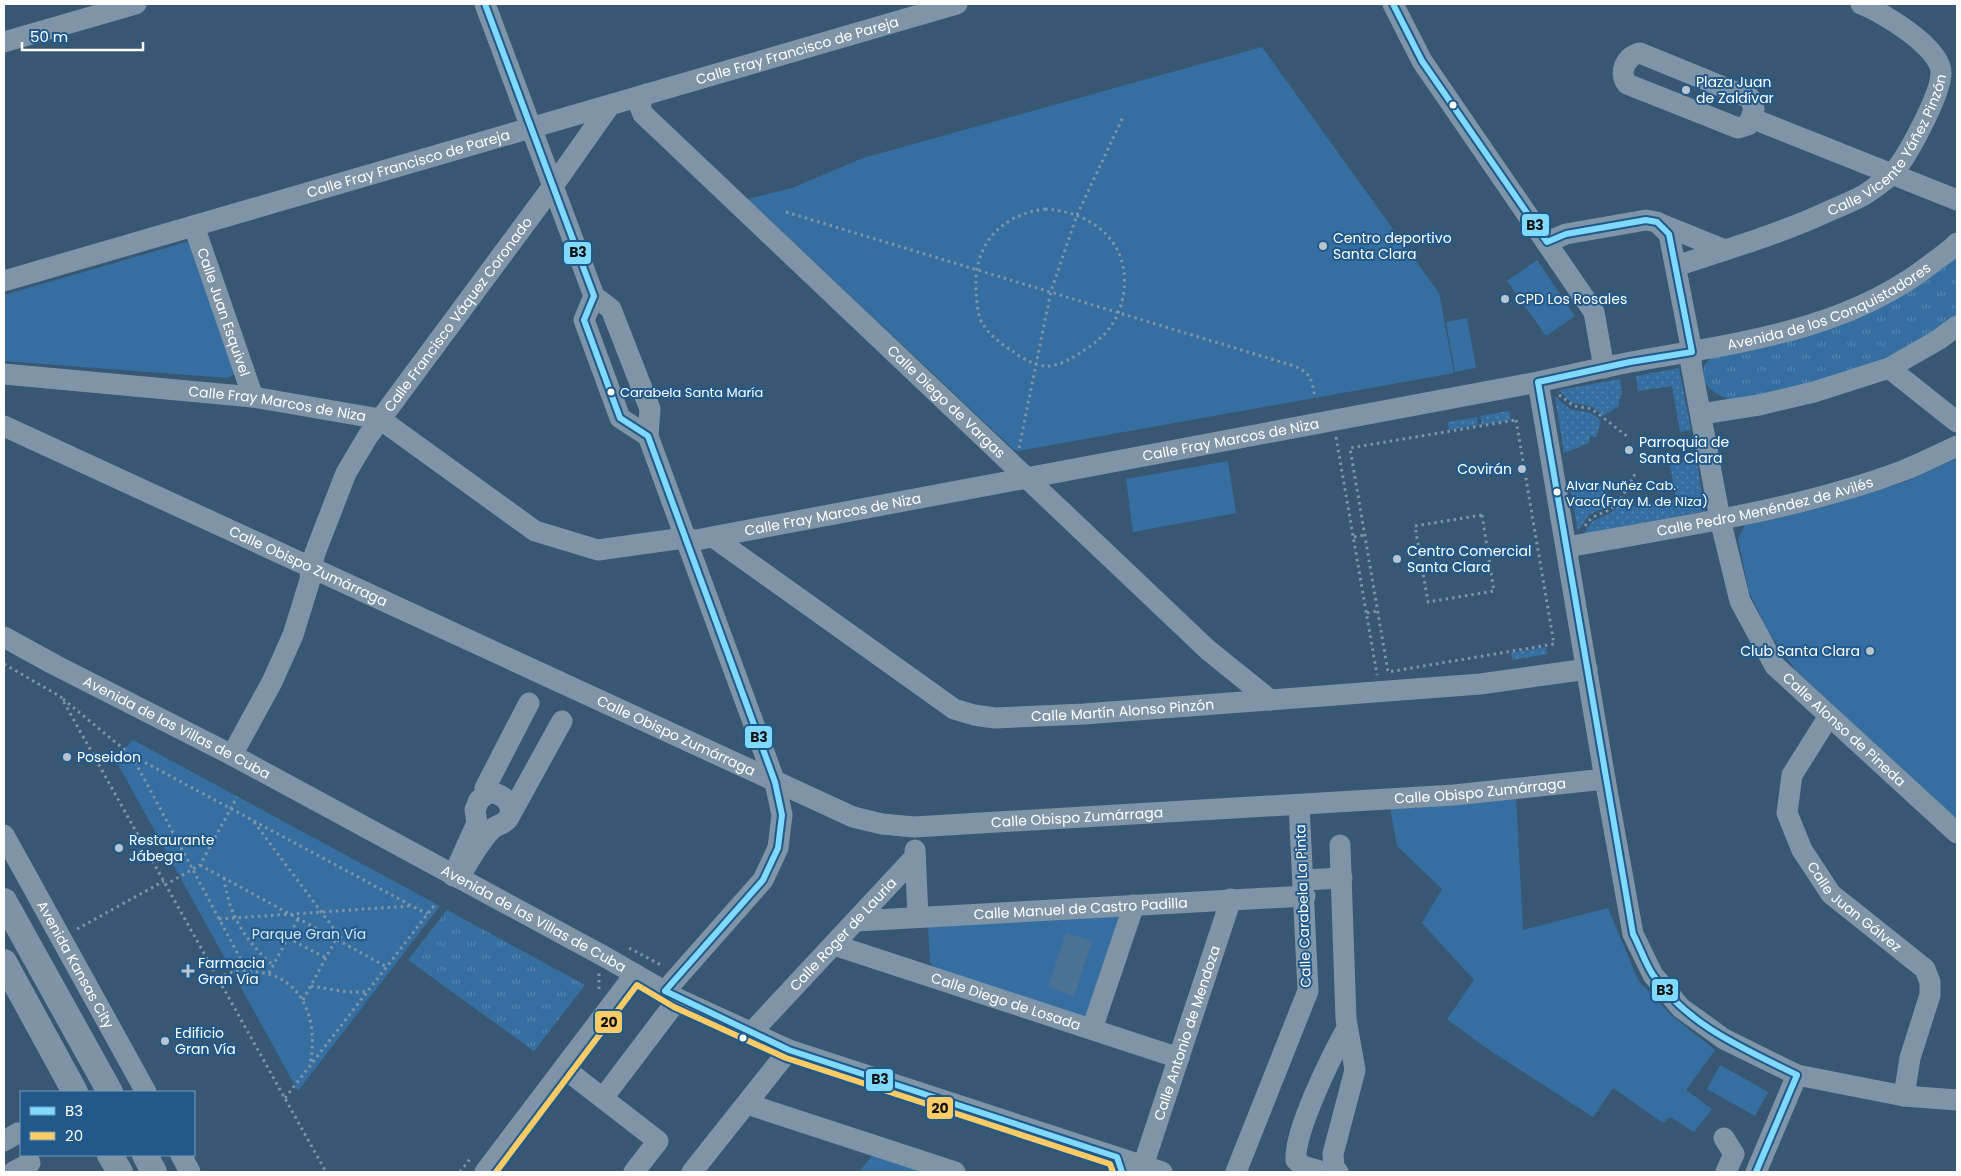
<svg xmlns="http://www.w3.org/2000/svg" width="1961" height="1176" viewBox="0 0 1961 1176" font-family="Poppins,sans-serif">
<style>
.grass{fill:url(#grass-tufts)}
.park{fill:#356fa1}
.garden{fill:url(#garden-dots)}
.water{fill:#4b7295}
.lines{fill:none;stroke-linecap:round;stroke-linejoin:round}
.path{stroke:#7f94a7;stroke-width:3;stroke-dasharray:2.5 4;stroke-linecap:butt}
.minor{stroke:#7f94a7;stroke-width:21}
.major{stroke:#7e93a5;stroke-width:26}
.bus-1-casing{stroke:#20598a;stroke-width:10}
.bus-2-casing{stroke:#20598a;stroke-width:10}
.bus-1{stroke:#80d9ff;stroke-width:6}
.bus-2{stroke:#fdcc66;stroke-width:6}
.poi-dot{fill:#b9c4ce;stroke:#20598a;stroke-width:2}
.bus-dot{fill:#fff;stroke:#20598a;stroke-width:2}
.labels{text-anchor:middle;stroke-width:4;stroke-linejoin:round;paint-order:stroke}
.bus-label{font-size:13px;fill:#fff;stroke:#20598a;text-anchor:start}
.street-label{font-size:14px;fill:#fff;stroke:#20598a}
.poi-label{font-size:14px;fill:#fff;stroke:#20598a;text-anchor:start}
.park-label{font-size:14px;fill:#d2e7f8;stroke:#20598a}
.line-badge{stroke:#20598a;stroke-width:2}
.pale-badge-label{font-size:14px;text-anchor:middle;font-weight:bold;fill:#111}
</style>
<defs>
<pattern id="grass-tufts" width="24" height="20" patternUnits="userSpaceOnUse" patternTransform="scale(1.25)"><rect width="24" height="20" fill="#356fa1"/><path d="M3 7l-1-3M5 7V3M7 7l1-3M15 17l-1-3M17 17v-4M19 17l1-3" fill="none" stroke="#5385af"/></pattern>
<pattern id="garden-dots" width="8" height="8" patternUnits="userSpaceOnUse" patternTransform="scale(1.25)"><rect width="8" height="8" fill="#356fa1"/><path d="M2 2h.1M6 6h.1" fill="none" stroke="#5385af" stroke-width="1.8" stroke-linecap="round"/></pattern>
</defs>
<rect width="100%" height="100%" fill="#385772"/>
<path class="grass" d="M 1957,251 L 1957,319 L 1939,331 L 1858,371 L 1740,402 C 1724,398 1711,394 1703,379 L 1704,366 L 1711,357 L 1761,346 Z
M 447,910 L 585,985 L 534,1051 L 408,960 Z"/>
<path class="park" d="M 1262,47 L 1439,293 L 1454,373 L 1018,451 L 1013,449 L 748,199 L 792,188 L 863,158 Z
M 190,241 L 236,373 L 228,378 L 4,361 L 4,295 Z
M 1537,260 L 1575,316 L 1546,336 L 1507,281 Z
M 1467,318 L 1476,368 L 1455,372 L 1446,322 Z
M 1957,458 L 1957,819 L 1796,671 L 1768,631 L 1749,592 L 1738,539 L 1744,527 L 1744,524 L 1824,507 L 1905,482 Z
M 1228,461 L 1236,513 L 1133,532 L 1126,479 Z
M 133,740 L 440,906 L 298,1091 L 115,759 Z
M 1516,795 L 1523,930 L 1608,908 L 1638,980 L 1671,1015 L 1715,1050 L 1686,1090 L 1712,1109 L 1694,1132 L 1670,1117 L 1663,1123 L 1613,1088 L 1593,1117 L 1483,1046 L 1447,1019 L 1474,980 L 1422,923 L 1442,889 L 1397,846 L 1390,808 Z
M 1116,915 L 1119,919 L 1087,1018 L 934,967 L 930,962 L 928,926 Z
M 1720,1065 L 1768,1092 L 1755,1116 L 1707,1089 Z
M 875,1152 L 935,1172 L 859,1172 Z"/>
<path class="garden" d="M 1679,368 L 1691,430 L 1680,432 L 1672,386 L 1638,391 L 1636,376 Z
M 1620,379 L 1622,394 L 1619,399 L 1619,406 L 1603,416 C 1590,403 1589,407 1574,403 C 1568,402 1563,394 1559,390 Z
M 1555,396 C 1559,400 1563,404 1567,407 C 1581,415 1587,406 1601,421 L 1596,437 L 1590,436 L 1589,443 L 1564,453 Z
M 1509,411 L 1511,420 L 1482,425 L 1480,416 Z
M 1477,417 L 1478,425 L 1449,430 L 1448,422 Z
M 1696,457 L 1705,511 L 1583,534 L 1593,521 L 1612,512 L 1621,503 L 1636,507 L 1676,499 L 1670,465 L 1683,463 L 1683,460 Z
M 1569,481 L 1599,482 L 1608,494 L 1615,499 C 1610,510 1600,508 1591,514 C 1585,519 1582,525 1578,531 Z
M 1546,647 L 1547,654 L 1512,660 L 1511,653 Z"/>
<path class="water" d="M 1066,933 L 1092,941 L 1074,996 L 1048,987 Z"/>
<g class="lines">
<path class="path" d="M 1045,209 C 1091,212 1129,240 1124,290 C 1123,302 1118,316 1111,326 C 1104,336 1094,344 1083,351 C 1073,358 1058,367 1045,366 C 1033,365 1020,357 1011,350 C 1000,343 987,333 981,321 C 977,312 977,301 976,292 C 973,245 1000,215 1045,209 Z
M 786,212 L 1291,365 C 1310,371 1312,379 1315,398
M 1559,395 L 1574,406 L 1588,408 L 1596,412 L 1628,437
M 1516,420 L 1554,644 L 1388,672 L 1350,448 Z
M 1336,437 L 1377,675
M 1019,448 L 1051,291 L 1077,215 L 1123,117
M 1482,515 L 1494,591 L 1428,602 L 1415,526 Z
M 1585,526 C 1595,511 1603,516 1613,507 C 1622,499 1629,485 1635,474
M 1354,537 L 1365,535
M 1367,613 L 1378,611
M 4,664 L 61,697 L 326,1172
M 63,699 L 131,755 L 427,914
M 132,756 L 247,971
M 254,822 L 343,941
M 200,865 L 387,967
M 224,878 C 229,915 245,941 273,965
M 165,885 L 200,865 L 237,797
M 219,919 L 410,906
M 77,929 L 164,881
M 288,938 L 326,958
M 629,948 L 663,966
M 269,973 L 298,919
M 218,978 C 233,970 237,971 255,972 C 303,975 319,1021 310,1064
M 311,986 L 347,992 L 367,992
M 599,989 L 599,973
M 303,1000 L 336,939
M 285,1098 L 436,903
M 460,1172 L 470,1159"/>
<g class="minor">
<path d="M 485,4 L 594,296 L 584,320 L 620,418 L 648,436 L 775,782 L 782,815 L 778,848 L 763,880 L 665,991"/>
<path d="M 1393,4 L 1422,61 L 1594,312 L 1604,368"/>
<path d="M 4,42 L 136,4"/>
<path id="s1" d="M 646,94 L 639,104 L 643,114 L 1208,650 L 1270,700"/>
<path d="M 1751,118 L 1748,125 L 1738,128 L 1627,84 C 1618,72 1626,56 1640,53 L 1750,98 L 1754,109 L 1751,118 L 1957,200"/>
<path d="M 1658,223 L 1725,250"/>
<path id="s2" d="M 194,226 L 253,397"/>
<path id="s3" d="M 1547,242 L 1566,234 L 1646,220 L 1657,222 L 1669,234 L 1692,352 L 1691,364 L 1720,519 L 1740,601 L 1775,666 L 1957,833"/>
<path id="s4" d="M 1676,266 C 1727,249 1780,234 1829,211 C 1841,206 1853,201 1864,195 C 1873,189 1883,182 1891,175 C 1906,160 1941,94 1941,73 C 1942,48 1882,12 1861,4"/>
<path id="s5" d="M 4,281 L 957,4"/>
<path d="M 594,296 L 611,309 L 650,409 L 648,436"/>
<path d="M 1889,368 L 1957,422"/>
<path id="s6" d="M 4,374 L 253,397 L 380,419 L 535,531 L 598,550 L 684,538 L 696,540 L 1538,382 C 1569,375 1600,368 1631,362 C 1735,343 1844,332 1931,264 C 1940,257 1950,251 1957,243"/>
<path d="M 1538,382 L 1605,779 L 1633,934 L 1653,975 L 1681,1008 L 1724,1039 L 1797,1075 L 1904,1096 L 1957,1100"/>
<path d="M 1701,414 L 1759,405 L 1814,392 L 1889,368 L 1938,340 L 1957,326"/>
<path id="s7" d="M 4,426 L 853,817 L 882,824 L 914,827 L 1454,795 L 1605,779"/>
<path id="s8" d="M 713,537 L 954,709 L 974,715 L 995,718 L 1084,714 L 1480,684 L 1587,669"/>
<path id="s9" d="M 1567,547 C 1679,526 1795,511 1902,471 C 1921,464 1939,454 1957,446"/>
<path id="s10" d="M 4,637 L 55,665 L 232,755 L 607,958 L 678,999 L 789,1050 L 1162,1172"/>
<path id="s11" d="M 1829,716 L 1792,775 L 1787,813 L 1802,850 L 1831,894 L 1925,969 L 1930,982 L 1930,995 L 1910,1058 L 1904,1096"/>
<path id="s12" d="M 232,755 L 272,682 L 293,635 L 310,580 L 311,567 L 315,553 L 346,473 L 368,436 L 553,186 L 610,105"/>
<path d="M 485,788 L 529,703"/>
<path d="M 508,819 L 562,721"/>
<path id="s13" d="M 4,835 L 146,1092"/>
<path d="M 915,850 L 918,917"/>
<path d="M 453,876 L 477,823 L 475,810 L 479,800 L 488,793 C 500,792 515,802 509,817 C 505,825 497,824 491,830 C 478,844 468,862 459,878"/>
<path d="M 1304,880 L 1342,878"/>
<path id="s14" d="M 856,921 L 1305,896"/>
<path id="s15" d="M 834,945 L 1179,1058"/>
<path d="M 1092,1029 L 1134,905"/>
<path id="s16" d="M 751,1033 L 915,857"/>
<path d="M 565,1069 L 658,1141 L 634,1172"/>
<path d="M 603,1098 L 678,999"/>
<path d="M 747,1104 L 955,1172"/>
<path d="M 1724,1138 L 1734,1154 L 1726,1172"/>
<path d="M 4,1141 L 18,1133"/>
<path d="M 181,1155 L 190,1172"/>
<path id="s17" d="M 1143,1166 L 1231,899"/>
<path d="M 13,1172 L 30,1163"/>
<path d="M 485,1172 L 635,974"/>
<path d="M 692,1172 L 789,1050"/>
<path d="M 1236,1172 L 1308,991 L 1299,805"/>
<path d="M 1324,1172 L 1303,1166 L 1296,1160 C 1294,1131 1332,1055 1347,1028"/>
<path d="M 1338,1172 L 1334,1167 L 1333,1154 L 1355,1070 L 1346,1019 L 1340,845"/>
<path d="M 1756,1172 L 1797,1075"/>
</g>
<path class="major" d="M 4,901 L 110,1092
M 4,962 L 75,1092
M 110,1155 L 120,1172
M 145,1155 L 154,1172"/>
<defs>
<path id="bus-1" d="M 485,4 L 594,296 L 584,320 L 620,418 L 648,436 L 775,782 L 782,815 L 778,848 L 763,880 L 665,991 L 789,1050 L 1117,1157 L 1122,1172
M 1393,4 L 1422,61 L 1547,242 L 1566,234 L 1646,220 L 1657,222 L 1669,234 L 1692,352 L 1630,362 L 1538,382 L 1633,934 C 1640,947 1645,963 1653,975 C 1688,1026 1745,1049 1797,1075 L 1756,1172"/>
<path id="bus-2" d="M 496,1172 L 637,985 L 674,1007 L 786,1058 L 1110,1164 L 1113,1172"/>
</defs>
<use href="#bus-1" class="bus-1-casing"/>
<use href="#bus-2" class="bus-2-casing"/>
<use href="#bus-1" class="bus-1"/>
<use href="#bus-2" class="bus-2"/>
</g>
<g class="poi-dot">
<circle cx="1686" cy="90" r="5"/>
<circle cx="1323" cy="246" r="5"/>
<circle cx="1505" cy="299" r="5"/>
<circle cx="1629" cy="450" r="5"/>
<circle cx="1522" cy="469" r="5"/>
<circle cx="1397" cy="559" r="5"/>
<circle cx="1870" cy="651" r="5"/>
<circle cx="67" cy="757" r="5"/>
<circle cx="119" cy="848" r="5"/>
<path d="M185.5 963.5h5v5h5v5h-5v5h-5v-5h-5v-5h5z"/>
<circle cx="165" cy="1041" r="5"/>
</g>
<g class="bus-dot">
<circle cx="1453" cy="105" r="4.5"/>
<circle cx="611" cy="392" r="4.5"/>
<circle cx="1557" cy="492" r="4.5"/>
<circle cx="743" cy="1038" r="4.5"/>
</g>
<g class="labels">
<g class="bus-label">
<text x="620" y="397">Carabela Santa María</text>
<text x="1566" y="490">Alvar Nuñez Cab.<tspan x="1566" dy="16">Vaca(Fray M. de Niza)</tspan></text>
</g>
<g class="street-label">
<text dy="5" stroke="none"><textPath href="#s5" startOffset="826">Calle Fray Francisco de Pareja</textPath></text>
<text dy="5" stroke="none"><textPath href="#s4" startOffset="255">Calle Vicente Yáñez Pinzón</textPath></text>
<text dy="5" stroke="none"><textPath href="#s5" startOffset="421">Calle Fray Francisco de Pareja</textPath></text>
<text dy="5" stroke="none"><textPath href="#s6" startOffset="1894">Avenida de los Conquistadores</textPath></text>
<text dy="5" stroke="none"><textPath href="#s2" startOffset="91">Calle Juan Esquivel</textPath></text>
<text dy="5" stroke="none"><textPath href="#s12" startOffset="500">Calle Francisco Váquez Coronado</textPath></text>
<text dy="5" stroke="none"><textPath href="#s1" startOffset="441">Calle Diego de Vargas</textPath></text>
<text dy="5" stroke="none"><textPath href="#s6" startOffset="275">Calle Fray Marcos de Niza</textPath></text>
<text dy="5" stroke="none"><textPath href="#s6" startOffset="1279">Calle Fray Marcos de Niza</textPath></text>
<text dy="5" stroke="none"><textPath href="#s9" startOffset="202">Calle Pedro Menéndez de Avilés</textPath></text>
<text dy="5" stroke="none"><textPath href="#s6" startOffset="874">Calle Fray Marcos de Niza</textPath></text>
<text dy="5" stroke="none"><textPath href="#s7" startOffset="335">Calle Obispo Zumárraga</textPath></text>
<text dy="5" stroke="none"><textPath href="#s8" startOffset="466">Calle Martín Alonso Pinzón</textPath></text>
<text dy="5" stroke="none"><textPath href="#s10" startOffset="195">Avenida de las Villas de Cuba</textPath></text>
<text dy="5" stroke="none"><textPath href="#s3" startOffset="672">Calle Alonso de Pineda</textPath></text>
<text dy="5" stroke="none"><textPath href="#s7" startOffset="740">Calle Obispo Zumárraga</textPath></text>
<text dy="5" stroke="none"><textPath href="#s7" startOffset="1564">Calle Obispo Zumárraga</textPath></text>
<text dy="5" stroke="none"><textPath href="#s7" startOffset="1160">Calle Obispo Zumárraga</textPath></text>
<text dy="5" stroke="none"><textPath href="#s11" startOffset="226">Calle Juan Gálvez</textPath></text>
<text transform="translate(1303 906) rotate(-92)" y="5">Calle Carabela La Pinta</text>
<text dy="5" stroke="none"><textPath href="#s14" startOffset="225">Calle Manuel de Castro Padilla</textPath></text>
<text dy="5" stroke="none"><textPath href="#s10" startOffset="600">Avenida de las Villas de Cuba</textPath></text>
<text dy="5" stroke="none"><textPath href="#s16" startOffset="135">Calle Roger de Lauria</textPath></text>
<text dy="5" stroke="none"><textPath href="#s13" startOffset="148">Avenida Kansas City</textPath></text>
<text dy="5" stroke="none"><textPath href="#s15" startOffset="181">Calle Diego de Losada</textPath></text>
<text dy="5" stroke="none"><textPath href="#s17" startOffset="140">Calle Antonio de Mendoza</textPath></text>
</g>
<g class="poi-label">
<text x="1696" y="87">Plaza Juan<tspan x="1696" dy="16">de Zaldívar</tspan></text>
<text x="1333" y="243">Centro deportivo<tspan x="1333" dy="16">Santa Clara</tspan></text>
<text x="1515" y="304">CPD Los Rosales</text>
<text x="1639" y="447">Parroquia de<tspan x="1639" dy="16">Santa Clara</tspan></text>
<text x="1512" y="474" text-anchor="end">Covirán</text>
<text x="1407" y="556">Centro Comercial<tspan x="1407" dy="16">Santa Clara</tspan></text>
<text x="1860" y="656" text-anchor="end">Club Santa Clara</text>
<text x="77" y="762">Poseidon</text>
<text x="129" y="845">Restaurante<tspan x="129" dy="16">Jábega</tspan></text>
<text x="198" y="968">Farmacia<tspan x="198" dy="16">Gran Vía</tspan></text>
<text x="175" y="1038">Edificio<tspan x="175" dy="16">Gran Vía</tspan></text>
</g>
<g class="park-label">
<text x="309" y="939">Parque Gran Vía</text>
</g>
</g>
<g class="line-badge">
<rect x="1521" y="213" width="29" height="24" rx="5" fill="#80d9ff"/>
<rect x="563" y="241" width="29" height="24" rx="5" fill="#80d9ff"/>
<rect x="744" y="725" width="29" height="24" rx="5" fill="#80d9ff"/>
<rect x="1651" y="978" width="28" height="24" rx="5" fill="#80d9ff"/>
<rect x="594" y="1010" width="29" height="24" rx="5" fill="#fdcc66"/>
<rect x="865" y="1068" width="29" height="24" rx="5" fill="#80d9ff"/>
<rect x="926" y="1096" width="28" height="24" rx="5" fill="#fdcc66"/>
</g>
<g class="pale-badge-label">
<text x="1535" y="230">B3</text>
<text x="578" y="257">B3</text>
<text x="759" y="742">B3</text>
<text x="1665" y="995">B3</text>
<text x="609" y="1027">20</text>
<text x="880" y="1084">B3</text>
<text x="940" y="1113">20</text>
</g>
<rect width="1961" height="1176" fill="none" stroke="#ffffff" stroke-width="10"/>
<rect x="20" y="1091" width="175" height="65" fill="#20598a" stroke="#799bb9"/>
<rect x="30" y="1107" width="25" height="8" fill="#80d9ff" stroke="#799bb9"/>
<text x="65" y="1116" font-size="15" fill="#ffffff">B3</text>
<rect x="30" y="1132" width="25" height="8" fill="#fdcc66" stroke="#799bb9"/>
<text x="65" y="1141" font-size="15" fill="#ffffff">20</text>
<path d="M22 42v8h121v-8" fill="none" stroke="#ffffff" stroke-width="2.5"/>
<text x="30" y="42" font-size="15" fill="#ffffff" stroke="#20598a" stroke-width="4" paint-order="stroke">50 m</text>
</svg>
